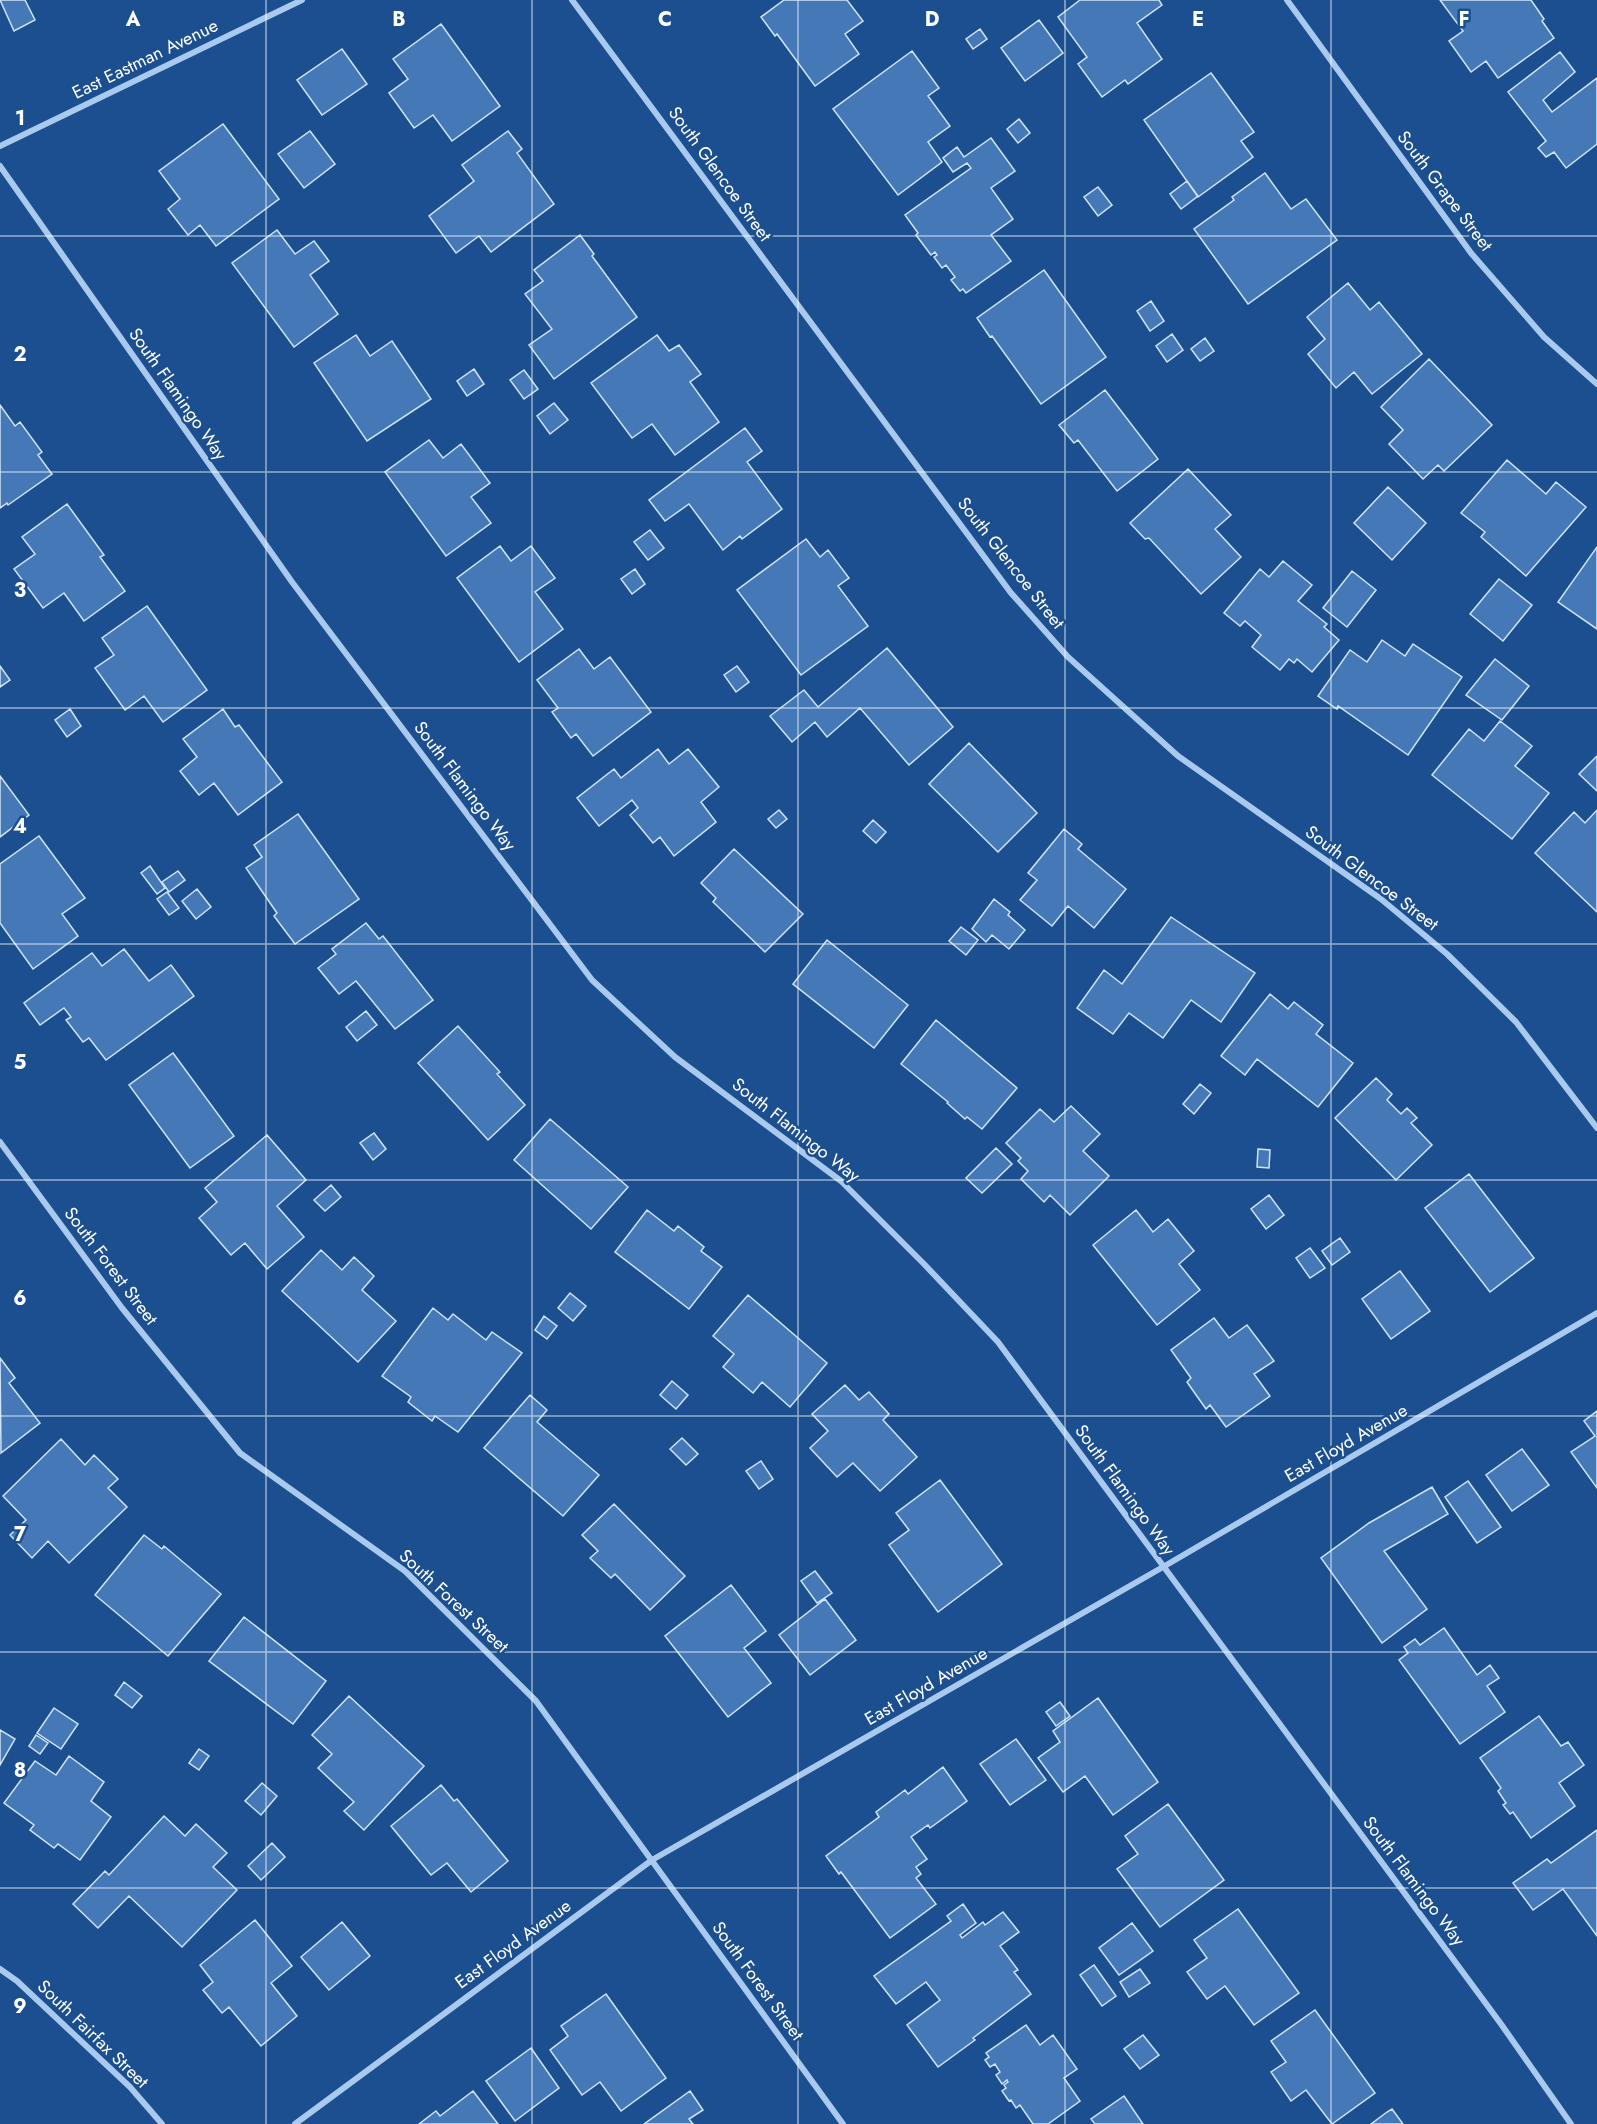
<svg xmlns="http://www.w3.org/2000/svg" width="1597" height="2124" viewBox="0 0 1597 2124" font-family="Jost,sans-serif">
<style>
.building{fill:#4478b7;stroke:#cfe3fa;stroke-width:1.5}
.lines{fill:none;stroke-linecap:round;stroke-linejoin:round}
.minor{stroke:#a9c9ee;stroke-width:6}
.grid{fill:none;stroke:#fff;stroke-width:1.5;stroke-opacity:0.55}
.labels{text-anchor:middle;stroke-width:5;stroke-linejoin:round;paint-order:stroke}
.street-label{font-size:18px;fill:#fff;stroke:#1b4f8f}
.grid-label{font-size:20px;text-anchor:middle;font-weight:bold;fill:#fff;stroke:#1b4f8f;stroke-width:5;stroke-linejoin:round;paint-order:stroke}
</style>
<rect width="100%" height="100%" fill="#1b4f8f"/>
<path class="building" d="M 0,0 L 25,0 L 35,20 L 14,31 Z
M 784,0 L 847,0 L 863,21 L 845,34 L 859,54 L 815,86 L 777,34 L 775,36 L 761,17 Z
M 1080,0 L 1159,0 L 1162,5 L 1137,23 L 1162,59 L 1128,84 L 1125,80 L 1102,97 L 1078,64 L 1087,57 L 1058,17 Z
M 1440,0 L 1531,0 L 1544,19 L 1542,21 L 1554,38 L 1498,78 L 1486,61 L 1471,72 L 1449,41 L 1463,31 Z
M 1039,20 L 1063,53 L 1025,81 L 1001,48 Z
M 441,24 L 500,106 L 452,141 L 433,115 L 414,128 L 389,93 L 408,79 L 393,59 Z
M 980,29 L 987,39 L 973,49 L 966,39 Z
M 342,49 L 367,84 L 322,115 L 297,80 Z
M 912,51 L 939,88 L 928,96 L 950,126 L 928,142 L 942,162 L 898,195 L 833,109 Z
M 1560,52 L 1575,72 L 1543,100 L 1552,112 L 1597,78 L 1597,144 L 1566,168 L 1554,152 L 1546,157 L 1538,148 L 1546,141 L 1508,92 Z
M 1211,73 L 1254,132 L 1241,141 L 1253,157 L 1198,197 L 1144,120 Z
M 1019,119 L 1030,133 L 1018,143 L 1007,129 Z
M 223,124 L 279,199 L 216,246 L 200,225 L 188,235 L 168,209 L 180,199 L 159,171 Z
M 310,131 L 335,164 L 304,188 L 278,154 Z
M 508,131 L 522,149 L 517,153 L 554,204 L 491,252 L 479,236 L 456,253 L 429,216 L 474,181 L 462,165 Z
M 991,138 L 1015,171 L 991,188 L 1013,219 L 991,235 L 1011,261 L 966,293 L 963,289 L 960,291 L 951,280 L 955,277 L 946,265 L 942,268 L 934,257 L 937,255 L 935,252 L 931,255 L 916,235 L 918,233 L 905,215 L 971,168 L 967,163 L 953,172 L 943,158 L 957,147 L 964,157 Z
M 1265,173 L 1291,209 L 1306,199 L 1337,240 L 1248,304 L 1194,229 L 1234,200 L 1232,197 Z
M 1187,181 L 1198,196 L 1181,209 L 1170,194 Z
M 1098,187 L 1112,205 L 1098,216 L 1084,197 Z
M 277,230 L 295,254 L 314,241 L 329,261 L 310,275 L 338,314 L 294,347 L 232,263 Z
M 580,235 L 594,254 L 592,256 L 637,317 L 554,379 L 529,345 L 552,329 L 525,294 L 543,281 L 534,270 Z
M 1044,270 L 1106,357 L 1041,404 L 992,336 L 990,337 L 977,318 Z
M 1348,283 L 1370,310 L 1379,302 L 1422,354 L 1372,394 L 1354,372 L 1336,388 L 1308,354 L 1325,339 L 1307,317 Z
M 1151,301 L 1164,321 L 1150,331 L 1137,311 Z
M 1172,334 L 1183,350 L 1167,362 L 1156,346 Z
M 356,335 L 370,356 L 392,341 L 431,399 L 367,441 L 314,363 Z
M 657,335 L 669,351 L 679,345 L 701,374 L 690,382 L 719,422 L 675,455 L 652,424 L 632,438 L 591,383 Z
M 1205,338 L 1214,351 L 1200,361 L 1191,349 Z
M 1429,359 L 1492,425 L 1444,471 L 1438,465 L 1423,479 L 1389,444 L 1403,430 L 1381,407 Z
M 474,369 L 484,384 L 467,396 L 457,381 Z
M 524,370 L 538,389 L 524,399 L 510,380 Z
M 1105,390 L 1158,459 L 1117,491 L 1078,440 L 1074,443 L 1059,425 Z
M 554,403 L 568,420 L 550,434 L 537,416 Z
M 0,405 L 15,426 L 20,422 L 42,452 L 38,455 L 52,474 L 8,505 L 7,503 L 0,508 Z
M 745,428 L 762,451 L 747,462 L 782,509 L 742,539 L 740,536 L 723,550 L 689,504 L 665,521 L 649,500 Z
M 429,440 L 443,458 L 461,444 L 490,483 L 471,497 L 491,523 L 446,556 L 385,472 Z
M 1507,460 L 1546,494 L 1556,482 L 1586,507 L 1526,576 L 1481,537 L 1485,532 L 1461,513 Z
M 1188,469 L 1231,515 L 1215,529 L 1241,557 L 1201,594 L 1149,538 L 1145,539 L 1130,523 Z
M 1388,487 L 1426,523 L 1392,560 L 1354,523 Z
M 67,504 L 104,555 L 100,557 L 125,591 L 84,621 L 64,593 L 43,608 L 14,569 L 35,554 L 22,537 Z
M 650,530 L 664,548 L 648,560 L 634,542 Z
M 806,539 L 820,557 L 828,550 L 849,578 L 838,586 L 868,626 L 801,675 L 737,590 Z
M 500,546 L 511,561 L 531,546 L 555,578 L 535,592 L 563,629 L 519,662 L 457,578 Z
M 1597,547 L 1597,629 L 1558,602 Z
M 1283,561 L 1312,585 L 1298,601 L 1327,624 L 1324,627 L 1339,640 L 1312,672 L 1297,659 L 1294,663 L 1289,659 L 1280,670 L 1252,647 L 1261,635 L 1245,621 L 1240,626 L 1224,613 L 1260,569 L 1269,577 Z
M 635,569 L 645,584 L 632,594 L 621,579 Z
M 1352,571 L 1376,590 L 1347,627 L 1323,608 Z
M 1499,579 L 1532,605 L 1503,641 L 1470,614 Z
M 147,606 L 207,690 L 163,722 L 144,696 L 125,710 L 95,668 L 114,655 L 102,638 Z
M 1382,640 L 1405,656 L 1413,644 L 1462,677 L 1408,755 L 1338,706 L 1337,709 L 1318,696 L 1350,650 L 1367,662 Z
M 887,648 L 953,727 L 909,765 L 860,708 L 827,737 L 815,722 L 792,742 L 770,716 L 804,690 L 818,707 Z
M 579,649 L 594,669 L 610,657 L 651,712 L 593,756 L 576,734 L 571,738 L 552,712 L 558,708 L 537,680 Z
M 1495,659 L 1529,686 L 1502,720 L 1466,695 Z
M 0,666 L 10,680 L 0,687 Z
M 737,666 L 749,682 L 736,692 L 724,675 Z
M 70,709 L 81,726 L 67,737 L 55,720 Z
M 223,709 L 235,727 L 239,725 L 282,782 L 238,815 L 214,783 L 199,795 L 180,771 L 197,757 L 183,739 Z
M 1500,721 L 1532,746 L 1515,766 L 1549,793 L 1512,839 L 1432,775 L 1469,729 L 1484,741 Z
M 969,743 L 1037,813 L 998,852 L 929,784 Z
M 658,749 L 669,764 L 688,749 L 719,787 L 701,802 L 716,822 L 674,856 L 660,837 L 653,843 L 630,815 L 638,808 L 632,800 L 599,826 L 577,798 L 614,769 L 621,778 Z
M 1597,756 L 1597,791 L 1579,774 Z
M 0,776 L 29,815 L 0,837 Z
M 779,810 L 787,819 L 776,828 L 768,819 Z
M 1597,810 L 1597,912 L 1535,853 L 1574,812 L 1585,823 Z
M 298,814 L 359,899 L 295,944 L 274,916 L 277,913 L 246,868 L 262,857 L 254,845 Z
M 873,820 L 886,832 L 876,843 L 863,831 Z
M 1064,829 L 1082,844 L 1078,849 L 1126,889 L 1094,928 L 1068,906 L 1052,926 L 1020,900 L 1037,880 L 1028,873 Z
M 39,836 L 85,898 L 62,914 L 78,936 L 33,969 L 0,923 L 0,864 Z
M 734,849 L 803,914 L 765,952 L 713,902 L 716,898 L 701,883 Z
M 150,866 L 165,888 L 157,894 L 141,873 Z
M 178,871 L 185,880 L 169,892 L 162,882 Z
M 197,889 L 211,907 L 196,919 L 182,901 Z
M 167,892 L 179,908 L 169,915 L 157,899 Z
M 994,899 L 1010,912 L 1008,915 L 1025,930 L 1009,949 L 992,935 L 986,942 L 972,929 Z
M 1171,917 L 1255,973 L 1221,1022 L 1191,1000 L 1163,1038 L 1129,1013 L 1113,1034 L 1077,1008 L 1104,970 L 1122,984 Z
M 366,923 L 379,939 L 383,936 L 433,1000 L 395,1029 L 356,981 L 339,994 L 318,968 L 336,954 L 332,949 Z
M 961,927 L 978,940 L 966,955 L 949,941 Z
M 827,940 L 908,1005 L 874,1048 L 793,984 Z
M 124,949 L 149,981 L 171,965 L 194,996 L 106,1060 L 89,1038 L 83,1042 L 66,1020 L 71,1017 L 64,1008 L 40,1025 L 24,1003 L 92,953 L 102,966 Z
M 1270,994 L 1288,1009 L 1294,1002 L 1323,1025 L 1316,1034 L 1353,1063 L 1318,1107 L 1257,1059 L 1245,1075 L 1221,1056 Z
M 366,1011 L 377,1025 L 357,1041 L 346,1027 Z
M 936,1020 L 1017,1088 L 982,1129 L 967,1117 L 965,1119 L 947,1103 L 948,1102 L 901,1064 Z
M 458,1026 L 500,1072 L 497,1074 L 525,1105 L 488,1140 L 418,1063 Z
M 173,1053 L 234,1136 L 190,1168 L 129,1085 Z
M 1376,1078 L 1392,1094 L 1387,1100 L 1401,1114 L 1407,1108 L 1417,1118 L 1411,1123 L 1432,1145 L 1396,1180 L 1335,1118 Z
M 1200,1084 L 1211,1093 L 1194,1114 L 1183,1104 Z
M 1071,1106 L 1100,1134 L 1083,1151 L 1109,1176 L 1070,1215 L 1050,1195 L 1044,1202 L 1021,1179 L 1028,1171 L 1018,1161 L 1021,1158 L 1006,1143 L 1040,1109 L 1054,1122 Z
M 550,1119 L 628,1187 L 591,1229 L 514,1160 Z
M 374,1133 L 386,1149 L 373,1160 L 360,1143 Z
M 267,1135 L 306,1180 L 277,1206 L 304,1237 L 267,1269 L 245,1243 L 231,1255 L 199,1218 L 217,1202 L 205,1188 Z
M 996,1148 L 1012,1164 L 982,1193 L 966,1178 Z
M 1258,1149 L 1270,1150 L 1269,1168 L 1257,1167 Z
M 1469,1174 L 1534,1258 L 1490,1292 L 1425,1208 Z
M 331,1185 L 341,1197 L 325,1211 L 314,1200 Z
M 1269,1195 L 1284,1215 L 1266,1229 L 1251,1209 Z
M 647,1210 L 674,1231 L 678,1226 L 704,1247 L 701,1251 L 722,1267 L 689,1309 L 615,1252 Z
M 1136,1210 L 1153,1232 L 1168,1219 L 1194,1251 L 1179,1264 L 1200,1290 L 1157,1325 L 1093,1245 Z
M 1340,1238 L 1350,1252 L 1332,1265 L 1322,1251 Z
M 1310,1248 L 1325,1268 L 1310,1278 L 1296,1258 Z
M 321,1250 L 342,1270 L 354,1257 L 374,1276 L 362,1290 L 396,1321 L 358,1362 L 282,1291 Z
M 1400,1271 L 1430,1311 L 1391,1339 L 1362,1299 Z
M 570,1293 L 586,1306 L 573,1321 L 558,1308 Z
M 748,1295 L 827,1363 L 790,1407 L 762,1382 L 753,1393 L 723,1367 L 734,1354 L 713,1336 Z
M 433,1308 L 448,1320 L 453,1314 L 486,1340 L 492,1332 L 522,1353 L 458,1432 L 435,1416 L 432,1421 L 408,1402 L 411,1397 L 382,1376 Z
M 544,1316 L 557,1326 L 547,1339 L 535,1330 Z
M 1214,1318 L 1229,1338 L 1247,1325 L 1274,1361 L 1254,1374 L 1270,1396 L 1226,1427 L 1210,1405 L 1206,1409 L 1187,1382 L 1191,1378 L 1171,1350 Z
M 0,1358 L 15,1378 L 9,1383 L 40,1423 L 1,1453 Z
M 672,1381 L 688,1395 L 676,1409 L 660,1395 Z
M 845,1385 L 859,1400 L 869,1392 L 889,1414 L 883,1420 L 917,1457 L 880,1491 L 853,1463 L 837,1477 L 810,1448 L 828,1431 L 812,1414 Z
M 530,1395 L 547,1410 L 537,1422 L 599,1475 L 563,1516 L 484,1448 Z
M 1597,1411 L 1597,1488 L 1571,1452 L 1595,1436 L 1584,1421 Z
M 682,1438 L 698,1454 L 686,1465 L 670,1449 Z
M 61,1439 L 85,1465 L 94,1455 L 118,1479 L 108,1488 L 127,1507 L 69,1563 L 48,1541 L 32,1558 L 10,1535 L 26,1520 L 3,1496 Z
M 1522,1449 L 1549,1485 L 1512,1511 L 1486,1475 Z
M 761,1461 L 773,1479 L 759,1489 L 746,1471 Z
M 940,1480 L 1002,1564 L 938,1612 L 889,1545 L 909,1530 L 896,1513 Z
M 1468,1481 L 1501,1527 L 1477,1543 L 1445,1497 Z
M 1432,1487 L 1448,1514 L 1384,1551 L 1427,1609 L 1382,1643 L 1321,1558 L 1369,1523 Z
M 614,1504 L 685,1576 L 650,1610 L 615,1574 L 611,1578 L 590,1558 L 598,1551 L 582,1535 Z
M 144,1535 L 162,1549 L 164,1546 L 221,1594 L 168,1656 L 95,1595 Z
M 815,1571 L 832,1593 L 817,1603 L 801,1581 Z
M 731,1585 L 766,1631 L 744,1648 L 771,1683 L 728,1717 L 665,1636 Z
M 825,1599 L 856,1640 L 810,1675 L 779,1635 Z
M 244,1617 L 326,1681 L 293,1724 L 209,1661 Z
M 1444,1628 L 1477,1675 L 1490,1665 L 1499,1678 L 1487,1686 L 1505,1712 L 1460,1744 L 1399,1660 L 1408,1653 L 1404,1647 L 1415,1639 L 1420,1645 Z
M 124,1682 L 142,1696 L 132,1708 L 115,1695 Z
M 349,1696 L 424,1766 L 364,1830 L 344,1811 L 354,1802 L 318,1768 L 332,1754 L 312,1735 Z
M 1098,1698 L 1158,1782 L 1113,1815 L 1085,1776 L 1063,1792 L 1038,1758 L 1060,1742 L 1053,1731 Z
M 1060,1702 L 1070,1716 L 1056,1726 L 1046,1712 Z
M 54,1708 L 78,1724 L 61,1749 L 37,1733 Z
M 1539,1716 L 1561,1746 L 1568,1742 L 1584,1765 L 1559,1783 L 1575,1806 L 1531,1838 L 1513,1812 L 1510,1814 L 1503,1805 L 1506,1803 L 1498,1791 L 1501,1788 L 1480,1758 Z
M 0,1730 L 15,1739 L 0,1765 Z
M 36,1735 L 48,1743 L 40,1754 L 29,1746 Z
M 1016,1739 L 1046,1780 L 1010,1805 L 980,1764 Z
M 199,1749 L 209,1756 L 199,1770 L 189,1763 Z
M 69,1756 L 104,1782 L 91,1801 L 111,1817 L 80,1860 L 58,1844 L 54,1848 L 30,1830 L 34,1825 L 4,1803 L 35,1761 L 56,1775 Z
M 943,1767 L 967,1801 L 930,1828 L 928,1825 L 911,1837 L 927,1859 L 916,1867 L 921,1874 L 916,1878 L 936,1904 L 890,1938 L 841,1872 L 839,1874 L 826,1856 L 879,1817 L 876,1812 L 905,1790 L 908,1794 Z
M 262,1783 L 277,1796 L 261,1815 L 245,1801 Z
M 441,1785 L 454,1801 L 457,1799 L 508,1861 L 471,1892 L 447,1863 L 431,1875 L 391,1826 Z
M 1168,1804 L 1224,1880 L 1160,1927 L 1117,1869 L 1138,1854 L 1125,1836 Z
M 164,1816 L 185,1836 L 196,1824 L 227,1853 L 213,1867 L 237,1890 L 182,1947 L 129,1896 L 98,1928 L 73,1904 L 105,1871 L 109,1875 Z
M 1597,1830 L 1597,1936 L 1563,1889 L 1533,1910 L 1513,1883 L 1547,1859 L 1551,1863 Z
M 272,1843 L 285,1857 L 261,1880 L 248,1866 Z
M 963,1904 L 976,1923 L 960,1935 L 962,1938 L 983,1922 L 985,1925 L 1003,1912 L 1019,1932 L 1000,1946 L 1018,1970 L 1014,1972 L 1031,1994 L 973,2038 L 975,2040 L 938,2067 L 907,2025 L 940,2000 L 926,1982 L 896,2004 L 874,1976 L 951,1921 L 947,1916 Z
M 1238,1909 L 1299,1993 L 1254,2025 L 1225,1986 L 1207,1999 L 1187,1972 L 1207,1958 L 1194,1940 Z
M 255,1920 L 292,1966 L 271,1983 L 297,2016 L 261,2046 L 229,2007 L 222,2013 L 203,1990 L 213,1982 L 200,1965 Z
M 342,1922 L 370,1956 L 329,1990 L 301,1957 Z
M 1132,1923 L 1153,1951 L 1119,1975 L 1099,1948 Z
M 1094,1965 L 1116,1996 L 1102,2006 L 1080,1975 Z
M 1140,1969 L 1150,1983 L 1129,1997 L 1120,1982 Z
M 606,1994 L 666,2078 L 621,2111 L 600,2082 L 582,2095 L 550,2050 L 568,2036 L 561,2026 Z
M 1315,2010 L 1375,2093 L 1332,2124 L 1306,2090 L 1291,2101 L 1271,2072 L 1286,2062 L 1271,2041 Z
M 1026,2025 L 1040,2045 L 1053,2035 L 1077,2069 L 1064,2078 L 1080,2101 L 1048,2124 L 1033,2124 L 1020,2105 L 1016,2108 L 1011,2100 L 1009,2101 L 1002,2091 L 1006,2088 L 1004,2085 L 1008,2082 L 1007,2080 L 1002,2084 L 996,2075 L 1000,2072 L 995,2064 L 990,2067 L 985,2060 L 989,2057 L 986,2053 Z
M 1143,2035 L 1159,2055 L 1140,2069 L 1124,2049 Z
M 531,2048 L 559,2088 L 515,2121 L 486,2081 Z
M 473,2091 L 498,2124 L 419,2124 L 436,2111 L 440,2116 Z
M 690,2091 L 703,2110 L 689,2119 L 693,2124 L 644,2124 Z
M 1124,2096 L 1143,2124 L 1095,2124 L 1091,2119 Z
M 1392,2109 L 1403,2124 L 1371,2124 L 1387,2112 Z"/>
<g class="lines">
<path class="minor" d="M 572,0 L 1011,593 L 1068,657 L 1178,756 L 1381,899 L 1447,954 L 1516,1022 L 1597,1128
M 1287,0 L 1471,253 L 1544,337 L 1597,384
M 0,146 L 302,0
M 0,166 L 292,582 L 592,980 L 675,1057 L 841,1181 L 924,1264 L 998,1342 L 1501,2024 L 1571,2124
M 0,1142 L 122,1308 L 240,1453 L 405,1571 L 536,1701 L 843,2124
M 0,1969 L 17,1981 L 130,2087 L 162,2124
M 295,2124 L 652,1860 L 1163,1567 L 1597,1313"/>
</g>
<path class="grid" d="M 266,0 L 266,2124M 532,0 L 532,2124M 798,0 L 798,2124M 1065,0 L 1065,2124M 1331,0 L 1331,2124M 0,236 L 1597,236M 0,472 L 1597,472M 0,708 L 1597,708M 0,944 L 1597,944M 0,1180 L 1597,1180M 0,1416 L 1597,1416M 0,1652 L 1597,1652M 0,1888 L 1597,1888"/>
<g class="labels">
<g class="street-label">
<text transform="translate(145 59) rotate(-26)" y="6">East Eastman Avenue</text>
<text transform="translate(720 174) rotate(54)" y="6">South Glencoe Street</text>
<text transform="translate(1445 191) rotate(53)" y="6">South Grape Street</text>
<text transform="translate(178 394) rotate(55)" y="6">South Flamingo Way</text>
<text transform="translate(1011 563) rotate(52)" y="6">South Glencoe Street</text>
<text transform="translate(465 786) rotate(53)" y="6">South Flamingo Way</text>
<text transform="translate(1372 878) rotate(37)" y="6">South Glencoe Street</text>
<text transform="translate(796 1130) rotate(38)" y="6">South Flamingo Way</text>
<text transform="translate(111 1266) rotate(53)" y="6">South Forest Street</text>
<text transform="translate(1346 1443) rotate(-30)" y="6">East Floyd Avenue</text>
<text transform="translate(1125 1490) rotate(54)" y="6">South Flamingo Way</text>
<text transform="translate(454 1601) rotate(43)" y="6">South Forest Street</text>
<text transform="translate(926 1686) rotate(-30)" y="6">East Floyd Avenue</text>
<text transform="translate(1414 1881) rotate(53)" y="6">South Flamingo Way</text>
<text transform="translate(513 1944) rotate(-36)" y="6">East Floyd Avenue</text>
<text transform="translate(758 1981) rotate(54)" y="6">South Forest Street</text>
<text transform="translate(93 2034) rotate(44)" y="6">South Fairfax Street</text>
</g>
</g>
<g class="grid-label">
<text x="133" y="26">A</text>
<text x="399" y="26">B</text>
<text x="665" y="26">C</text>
<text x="932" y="26">D</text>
<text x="1198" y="26">E</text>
<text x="1464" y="26">F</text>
<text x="20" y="125">1</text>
<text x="20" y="361">2</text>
<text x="20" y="597">3</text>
<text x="20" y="833">4</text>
<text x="20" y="1069">5</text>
<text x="20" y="1305">6</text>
<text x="20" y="1541">7</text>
<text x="20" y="1777">8</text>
<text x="20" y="2013">9</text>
</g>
</svg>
